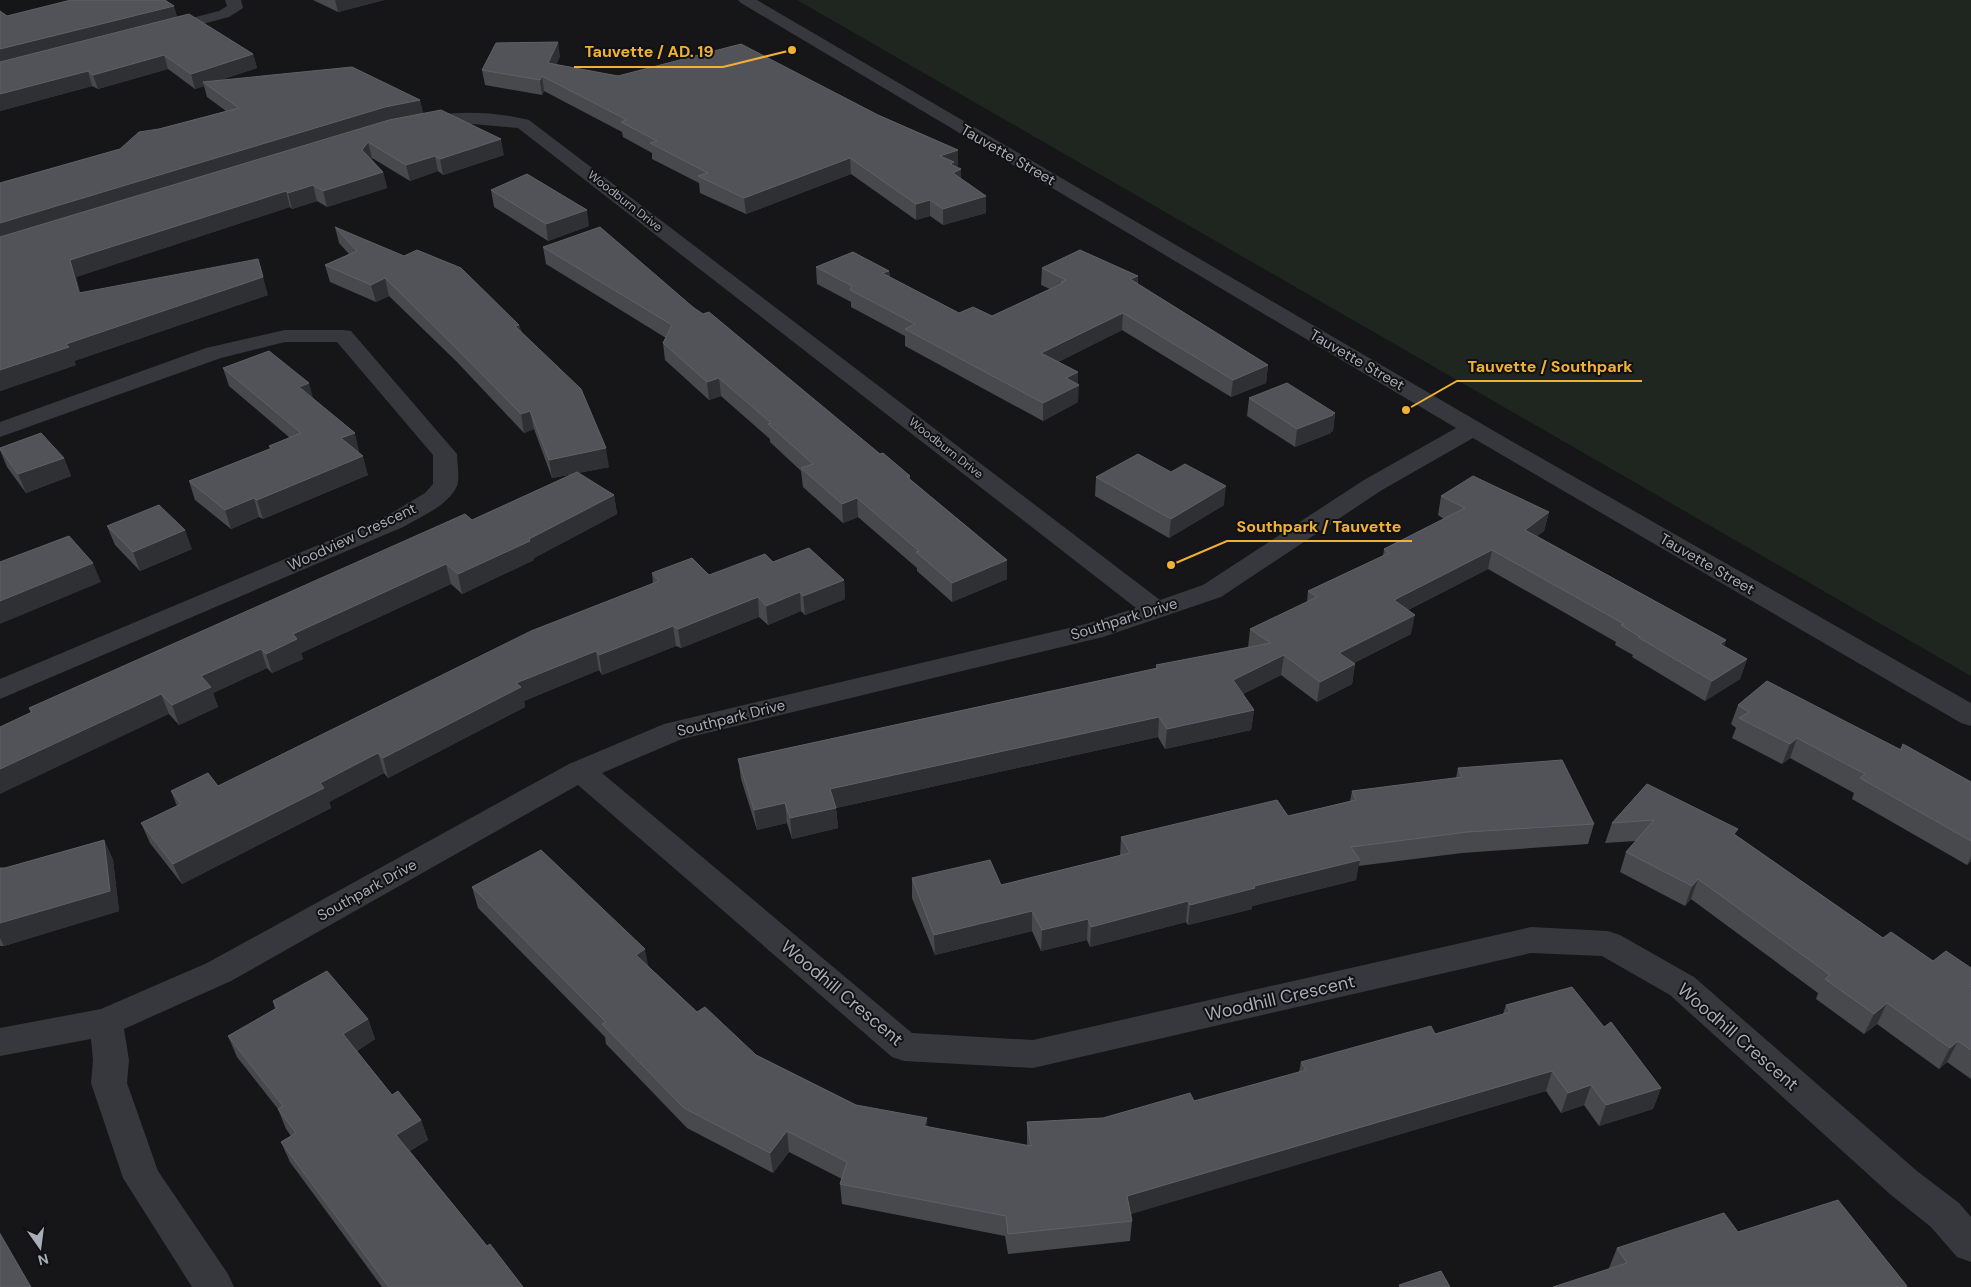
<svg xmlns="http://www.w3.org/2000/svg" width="1971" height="1287" viewBox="0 0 1971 1287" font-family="'DM Sans',sans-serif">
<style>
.green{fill:#1e261f}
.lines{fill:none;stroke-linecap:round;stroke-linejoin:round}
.minor{fill:#37383d;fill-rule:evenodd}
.wall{fill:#47494d}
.shaded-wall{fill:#2f3033}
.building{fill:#525359;stroke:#5f6168}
.labels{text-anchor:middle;stroke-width:4;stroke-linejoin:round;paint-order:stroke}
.far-street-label{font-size:12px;fill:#a8adb8;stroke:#111113}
.street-label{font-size:15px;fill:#a8adb8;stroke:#111113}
.near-street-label{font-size:18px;fill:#a8adb8;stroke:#111113}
.leader{fill:none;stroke:#f2b134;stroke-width:2}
.callout-dot{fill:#f2b134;stroke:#111113;stroke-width:2}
.callout-label{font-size:16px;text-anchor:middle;font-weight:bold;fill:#f2b134;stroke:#111113;stroke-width:4;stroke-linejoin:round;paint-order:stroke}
</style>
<rect width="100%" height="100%" fill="#161618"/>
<path class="green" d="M 797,0 L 1971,0 L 1971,676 Z"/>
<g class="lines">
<path class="minor" d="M 225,0 L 241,0 L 243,8 L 229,17 L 169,33 L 157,33 L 155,30 L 157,27 L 219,11 L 227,6 Z
M 738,0 L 757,0 L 1506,438 L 1971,703 L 1971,726 L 1961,723 L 1473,438 L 1382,490 L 1221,597 L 1103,637 L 682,739 L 602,773 L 912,1033 L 1033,1040 L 1531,927 L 1608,931 L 1620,935 L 1694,977 L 1917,1171 L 1959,1203 L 1971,1217 L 1971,1262 L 1957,1257 L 1931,1227 L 1891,1195 L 1670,995 L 1602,956 L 1531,953 L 1033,1068 L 904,1061 L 892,1057 L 578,785 L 231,981 L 124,1029 L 129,1060 L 127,1083 L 158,1171 L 228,1274 L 234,1287 L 192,1287 L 123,1178 L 91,1083 L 93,1060 L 91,1039 L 0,1056 L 0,1028 L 101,1009 L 207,963 L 569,764 L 664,724 L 1086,624 L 1136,608 L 518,128 L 472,124 L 420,128 L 414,127 L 411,123 L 414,119 C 451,110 493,111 529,120 L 1160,600 L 1203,585 L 1364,480 L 1456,428 L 741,3 Z
M 285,330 L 343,330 L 351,331 L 457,454 C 457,463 460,478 457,486 C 448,506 420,517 403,527 L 0,699 L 0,679 L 385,517 L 425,493 L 433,484 L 433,455 L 337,342 L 285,342 L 221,358 L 0,437 L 0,422 L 206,348 Z"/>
</g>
<path class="wall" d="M 313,0 L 384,0 L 338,12 Z
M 0,11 L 7,16 L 178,17 L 253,54 L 257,68 L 220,80 L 420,100 L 423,114 L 504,155 L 443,175 L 438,171 L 410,181 L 372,158 L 371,159 L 383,172 L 387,188 L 327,207 L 317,201 L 292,209 L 290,207 L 76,277 L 80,292 L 268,295 L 74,361 L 76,365 L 0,391 L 0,183 L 120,149 L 159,129 L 226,111 L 207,97 L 204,86 L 195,89 L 168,69 L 98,89 L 92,86 L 0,111 Z
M 560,56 L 556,65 L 618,76 L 878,115 L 958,150 L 958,166 L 955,167 L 961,169 L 961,179 L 986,213 L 943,225 L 930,216 L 916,220 L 851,174 L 746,214 L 700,193 L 699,183 L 652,159 L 652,153 L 623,137 L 622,132 L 544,91 L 542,95 L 485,85 L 482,70 Z
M 491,190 L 589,226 L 548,241 L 494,207 Z
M 335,227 L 519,325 L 521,331 L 609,467 L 578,473 L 614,495 L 617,514 L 534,558 L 534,560 L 462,594 L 451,584 L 301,653 L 303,659 L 272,673 L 267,668 L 213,693 L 218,707 L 179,725 L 169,714 L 31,713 L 29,708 L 472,520 L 574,474 L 552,478 L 534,429 L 524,433 L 457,362 L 389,296 L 376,302 L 330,282 L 325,265 L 349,254 L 339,243 Z
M 543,247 L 694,308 L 880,454 L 910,476 L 910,479 L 1007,560 L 1007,579 L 952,602 L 917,571 L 917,568 L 858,517 L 843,523 L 803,487 L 801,471 L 770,442 L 770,439 L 721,396 L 709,400 L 665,360 L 663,343 L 666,338 L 546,264 Z
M 816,267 L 889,271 L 890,277 L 959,313 L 992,316 L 1050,289 L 1041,285 L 1042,268 L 1138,276 L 1138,284 L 1268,365 L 1266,383 L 1231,397 L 1122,330 L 1058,362 L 1078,384 L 1078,402 L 1043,421 L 905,346 L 905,336 L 851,307 L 851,302 L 817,284 Z
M 223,368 L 313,398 L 359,451 L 358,452 L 368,475 L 263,519 L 259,517 L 231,529 L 195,500 L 189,481 L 270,449 L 269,446 L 290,438 L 229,386 Z
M 1249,398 L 1335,413 L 1333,431 L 1331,432 L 1331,433 L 1295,447 L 1247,416 Z
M 0,448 L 64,458 L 71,476 L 26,493 L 7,467 L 0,450 Z
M 1171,472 L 1224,505 L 1169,538 L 1095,496 L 1096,477 Z
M 1441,496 L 1549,512 L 1544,531 L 1537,536 L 1726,640 L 1724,646 L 1747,659 L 1740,679 L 1705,701 L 1632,657 L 1633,655 L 1615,645 L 1616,642 L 1488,569 L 1408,610 L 1411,634 L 1354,663 L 1355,664 L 1352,684 L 1317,702 L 1281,675 L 1243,694 L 1254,710 L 1251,730 L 1165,749 L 1158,737 L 836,808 L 838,828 L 792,839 L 787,823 L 757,830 L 741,779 L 738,759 L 1156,668 L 1156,665 L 1248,648 L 1250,629 L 1307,602 L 1308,591 L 1383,556 L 1384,549 L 1444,519 L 1438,515 Z
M 107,526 L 192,549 L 140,571 L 115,545 Z
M 773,562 L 844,580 L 845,599 L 805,615 L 801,611 L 768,625 L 759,617 L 681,648 L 676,646 L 602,675 L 599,670 L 524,701 L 525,707 L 388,778 L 384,773 L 329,802 L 331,808 L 182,884 L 150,843 L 141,823 L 177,806 L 171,791 L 218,786 L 653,584 L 652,573 L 709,575 Z
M 1738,705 L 1900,749 L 1903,744 L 1971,782 L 1971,861 L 1967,865 L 1852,799 L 1854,793 L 1790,758 L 1782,764 L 1732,738 L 1736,728 L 1731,724 Z
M 1458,768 L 1594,824 L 1588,844 L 1462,853 L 1358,866 L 1356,880 L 1252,906 L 1252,909 L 1188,925 L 1186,922 L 1090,947 L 1087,940 L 1041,951 L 1032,931 L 935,955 L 912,898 L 912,878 L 1001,885 L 1120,855 L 1121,837 L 1288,816 L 1350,801 L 1352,791 L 1456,778 Z
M 1647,784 L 1736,836 L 1883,938 L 1933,961 L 1971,968 L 1971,1079 L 1947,1062 L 1939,1069 L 1877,1024 L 1864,1034 L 1816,999 L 1818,993 L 1691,899 L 1685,906 L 1620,872 L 1626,852 L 1636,841 L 1605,843 L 1612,823 Z
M 104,840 L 113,860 L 119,911 L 4,946 L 0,946 L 0,868 L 5,868 Z
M 472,887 L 649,967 L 697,1012 L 756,1055 L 856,1105 L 928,1127 L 1027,1146 L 1027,1122 L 1103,1118 L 1194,1101 L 1299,1072 L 1301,1062 L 1435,1034 L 1503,1014 L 1506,1005 L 1604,1027 L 1661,1088 L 1653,1109 L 1599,1126 L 1584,1105 L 1561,1113 L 1546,1091 L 1130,1214 L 1132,1221 L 1130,1241 L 1008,1254 L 1005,1236 L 842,1204 L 840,1184 L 842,1179 L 789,1152 L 773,1173 L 687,1128 L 606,1044 L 605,1037 L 478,908 Z
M 273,1001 L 368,1019 L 375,1039 L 357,1051 L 392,1095 L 421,1120 L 428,1140 L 410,1151 L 487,1246 L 523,1287 L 382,1287 L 290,1162 L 281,1142 L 291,1136 L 286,1129 L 278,1109 L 237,1057 L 228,1036 L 275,1009 Z
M 1738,1232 L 1609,1269 L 1609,1268 L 1617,1248 Z"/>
<path class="shaded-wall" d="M 335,0 L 384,0 L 338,12 Z
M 174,6 L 178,19 L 0,65 L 0,49 Z
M 558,42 L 560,56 L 550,78 L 548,63 Z
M 253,54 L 257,68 L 207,85 L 203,82 L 204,86 L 195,89 L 191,74 Z
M 164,55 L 168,69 L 98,89 L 93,75 Z
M 88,71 L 92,86 L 0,111 L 0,94 Z
M 542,76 L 544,91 L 542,95 L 540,80 Z
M 420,100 L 424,116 L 0,241 L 0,223 L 385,107 Z
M 501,139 L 504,155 L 443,175 L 440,159 Z
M 368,142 L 372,158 L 365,166 L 362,150 Z
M 958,150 L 958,166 L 954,167 L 961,169 L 961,186 L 940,156 Z
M 435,156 L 438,171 L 410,181 L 406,165 Z
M 850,158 L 851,174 L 746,214 L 744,198 Z
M 383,172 L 387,188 L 327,207 L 323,191 Z
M 313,185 L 317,201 L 292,209 L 288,193 Z
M 286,191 L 290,207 L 76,277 L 85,310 L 79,293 L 70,260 Z
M 986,196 L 986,213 L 943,225 L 943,209 Z
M 930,200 L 930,216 L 916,220 L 916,204 Z
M 587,210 L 589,226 L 548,241 L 546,224 Z
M 258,259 L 268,295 L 74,361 L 76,365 L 0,391 L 0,370 L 66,344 Z
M 889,271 L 890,287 L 882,273 Z
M 1138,276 L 1137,292 L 1130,279 Z
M 385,278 L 389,296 L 376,302 L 371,285 Z
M 1123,313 L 1122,330 L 1041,370 L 1041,353 Z
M 519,325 L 523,342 L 515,326 Z
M 1268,365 L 1266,383 L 1231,397 L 1233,380 Z
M 1078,372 L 1078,385 L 1079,385 L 1078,402 L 1043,421 L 1043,403 L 1066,378 Z
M 719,378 L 721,396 L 709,400 L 707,382 Z
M 309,383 L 314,401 L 299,387 Z
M 530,411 L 534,429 L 524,433 L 521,414 Z
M 1335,413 L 1333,431 L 1331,432 L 1331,433 L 1295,447 L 1297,429 Z
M 355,433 L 359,451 L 346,456 L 341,438 Z
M 606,448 L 609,467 L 552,478 L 549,460 Z
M 363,456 L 368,475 L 263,519 L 257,500 Z
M 64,458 L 71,476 L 26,493 L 18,474 Z
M 1226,486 L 1224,505 L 1169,538 L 1171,519 Z
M 614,495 L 617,514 L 534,558 L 534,560 L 462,594 L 458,574 L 529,539 Z
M 254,498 L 259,517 L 231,529 L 225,510 Z
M 857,498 L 858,517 L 843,523 L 842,504 Z
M 1549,512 L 1544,531 L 1520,549 L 1525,530 Z
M 185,530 L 192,549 L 140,571 L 133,552 Z
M 1492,550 L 1488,569 L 1390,619 L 1394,600 Z
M 1007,560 L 1007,579 L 952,602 L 952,583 Z
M 93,563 L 101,582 L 0,624 L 0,601 Z
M 446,564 L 451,584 L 301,653 L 303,659 L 272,673 L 266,654 L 293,634 Z
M 844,580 L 845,599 L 805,615 L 803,596 Z
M 800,592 L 801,611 L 768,625 L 766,606 Z
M 758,597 L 759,617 L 681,648 L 678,629 Z
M 1415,615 L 1411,634 L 1336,672 L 1339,653 Z
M 673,626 L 676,646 L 602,675 L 599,655 Z
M 1726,640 L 1720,659 L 1720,644 Z
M 261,649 L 267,668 L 213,693 L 218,707 L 179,725 L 172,705 L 201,676 Z
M 596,651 L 599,670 L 524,701 L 525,707 L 388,778 L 383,758 L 516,683 Z
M 1284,655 L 1281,675 L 1231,700 L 1233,680 Z
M 1747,659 L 1740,679 L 1705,701 L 1712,681 Z
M 1355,664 L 1352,684 L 1317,702 L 1320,682 Z
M 161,694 L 169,714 L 0,794 L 0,769 Z
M 1254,710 L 1251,730 L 1165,749 L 1167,729 Z
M 1159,717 L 1158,737 L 831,809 L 830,789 Z
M 1797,738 L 1790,758 L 1782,764 L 1790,744 Z
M 378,753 L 384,773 L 329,802 L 331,808 L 182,884 L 173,864 L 320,783 Z
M 785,803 L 787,823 L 757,830 L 754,810 Z
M 836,808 L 838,828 L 792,839 L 790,818 Z
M 104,840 L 113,860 L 119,911 L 4,946 L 0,938 L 0,923 Z
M 1971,857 L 1971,861 L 1967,865 Z
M 1360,860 L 1356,880 L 1252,906 L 1252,909 L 1188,925 L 1190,905 L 1254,886 Z
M 1698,879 L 1691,899 L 1685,906 L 1692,886 Z
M 1188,901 L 1186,922 L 1090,947 L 1091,927 Z
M 1032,911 L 1032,931 L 935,955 L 934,935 Z
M 1088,919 L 1087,940 L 1041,951 L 1042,930 Z
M 645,949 L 649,970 L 636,955 Z
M 1887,1003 L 1877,1024 L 1864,1034 L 1874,1014 Z
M 368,1019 L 375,1039 L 350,1055 L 343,1034 Z
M 1958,1041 L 1947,1062 L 1939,1069 L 1950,1048 Z
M 1552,1071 L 1546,1091 L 1125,1216 L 1127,1196 Z
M 1591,1085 L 1584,1105 L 1561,1113 L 1568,1093 Z
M 1661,1088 L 1653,1109 L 1599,1126 L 1606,1105 Z
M 927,1118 L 928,1138 L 924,1126 Z
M 421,1120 L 428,1140 L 403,1155 L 396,1135 Z
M 787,1131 L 789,1152 L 773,1173 L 770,1153 Z
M 0,1232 L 31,1287 L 0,1234 Z"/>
<path class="building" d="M 71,0 L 165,0 L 174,6 L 0,49 L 0,11 L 7,16 Z
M 189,14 L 253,54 L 191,74 L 164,55 L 93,75 L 88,71 L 0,94 L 0,62 Z
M 558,42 L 548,63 L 618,76 L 741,44 L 878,115 L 958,150 L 940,156 L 954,162 L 950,164 L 961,169 L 953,173 L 986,196 L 943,209 L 930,200 L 916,204 L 850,158 L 744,198 L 698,176 L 708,173 L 650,143 L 657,141 L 621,122 L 627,120 L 542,76 L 540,80 L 482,70 L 496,43 Z
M 352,67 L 420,100 L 385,107 L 0,223 L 0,183 L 120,149 L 139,132 L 159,129 L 239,108 L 203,82 Z
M 441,110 L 501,139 L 440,159 L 435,156 L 406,165 L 368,142 L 362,150 L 383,172 L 323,191 L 313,185 L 288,193 L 286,191 L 70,260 L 79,293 L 258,259 L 263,277 L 66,344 L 69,347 L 0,370 L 0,237 L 389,120 Z
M 527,174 L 587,210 L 546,224 L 491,190 Z
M 335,227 L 404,256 L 417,250 L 461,268 L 519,325 L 515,326 L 581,389 L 606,448 L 549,460 L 530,411 L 521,414 L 453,345 L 385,278 L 371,285 L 325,265 L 357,251 Z
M 600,227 L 694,308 L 703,314 L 709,312 L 880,454 L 883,453 L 910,476 L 907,477 L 1007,560 L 952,583 L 916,552 L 919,551 L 857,498 L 842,504 L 801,468 L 813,464 L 768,424 L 771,423 L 719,378 L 707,382 L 663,343 L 672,325 L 543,247 Z
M 1080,250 L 1138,276 L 1130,279 L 1268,365 L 1233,380 L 1123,313 L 1041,353 L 1078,372 L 1066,378 L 1079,385 L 1043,403 L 905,329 L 915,324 L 850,290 L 852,286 L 816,267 L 853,252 L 889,271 L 882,273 L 959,313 L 973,307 L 992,316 L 1063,283 L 1061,282 L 1066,280 L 1042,268 Z
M 269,351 L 309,383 L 299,387 L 355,433 L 341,438 L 363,456 L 257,500 L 254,498 L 225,510 L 189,481 L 272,448 L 269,446 L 301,433 L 223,368 Z
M 1287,383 L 1335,413 L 1332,414 L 1333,415 L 1297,429 L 1249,398 Z
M 41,433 L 64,458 L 18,474 L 0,449 L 0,448 Z
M 1138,454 L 1171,472 L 1185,464 L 1226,486 L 1171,519 L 1096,477 Z
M 577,472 L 614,495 L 529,539 L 530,541 L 458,574 L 446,564 L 293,634 L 297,639 L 266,654 L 261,649 L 201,676 L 211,687 L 172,705 L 161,694 L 0,769 L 0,727 L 32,712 L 29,708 L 465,514 L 472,520 Z
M 1473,476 L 1549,512 L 1525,530 L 1726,640 L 1720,644 L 1747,659 L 1712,681 L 1638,637 L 1640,637 L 1621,625 L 1624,624 L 1492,550 L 1394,600 L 1415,615 L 1339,653 L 1355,664 L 1320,682 L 1284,655 L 1233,680 L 1254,710 L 1167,729 L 1159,717 L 830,789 L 836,808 L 790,818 L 785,803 L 754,810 L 738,759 L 1158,668 L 1156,665 L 1271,643 L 1250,629 L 1317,597 L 1308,591 L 1389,553 L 1384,549 L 1465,508 L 1441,496 Z
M 159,505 L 185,530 L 133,552 L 107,526 Z
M 69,536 L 93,563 L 0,601 L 0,562 Z
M 809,548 L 844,580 L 803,596 L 800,592 L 766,606 L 758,597 L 678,629 L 673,626 L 599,655 L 596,651 L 516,683 L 521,687 L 383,758 L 378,753 L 320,783 L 324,788 L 173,864 L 141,823 L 181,804 L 171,791 L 208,773 L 218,786 L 531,631 L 659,581 L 652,573 L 692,558 L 709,575 L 765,554 L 773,562 Z
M 1767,681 L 1901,750 L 1903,744 L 1971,782 L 1971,841 L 1860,778 L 1865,774 L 1797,738 L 1790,744 L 1739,718 L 1749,712 L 1738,705 Z
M 1562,760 L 1594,824 L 1467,832 L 1351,847 L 1360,860 L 1254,886 L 1255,888 L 1190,905 L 1188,901 L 1091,927 L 1088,919 L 1042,930 L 1032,911 L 934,935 L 912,878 L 990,860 L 1001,885 L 1130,853 L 1121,837 L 1277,800 L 1288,816 L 1356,800 L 1352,791 L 1462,777 L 1458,768 Z
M 1647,784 L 1738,829 L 1734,834 L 1883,938 L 1891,932 L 1933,961 L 1946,951 L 1971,968 L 1971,984 L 1969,986 L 1971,987 L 1971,1050 L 1958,1041 L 1950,1048 L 1887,1003 L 1874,1014 L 1825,979 L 1830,975 L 1698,879 L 1692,886 L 1626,852 L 1654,820 L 1612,823 Z
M 104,840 L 110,891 L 0,923 L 0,868 L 5,868 Z
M 541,850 L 645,949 L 636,955 L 697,1012 L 705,1007 L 756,1055 L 856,1105 L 927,1118 L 924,1126 L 1031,1146 L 1027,1122 L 1103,1118 L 1190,1093 L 1194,1101 L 1306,1070 L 1301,1062 L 1431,1026 L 1435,1034 L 1510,1012 L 1506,1005 L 1572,987 L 1604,1027 L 1611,1022 L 1661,1088 L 1606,1105 L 1591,1085 L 1568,1093 L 1552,1071 L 1127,1196 L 1132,1221 L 1008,1234 L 1006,1216 L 840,1184 L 847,1162 L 787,1131 L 770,1153 L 684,1108 L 602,1024 L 606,1022 L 472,887 Z
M 327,971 L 368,1019 L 343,1034 L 392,1095 L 398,1091 L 421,1120 L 396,1135 L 487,1246 L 490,1244 L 523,1287 L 389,1287 L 281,1142 L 296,1133 L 278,1109 L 283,1106 L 228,1036 L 277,1008 L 273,1001 Z
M 1838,1200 L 1907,1286 L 1903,1287 L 1553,1287 L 1627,1263 L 1617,1248 L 1724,1213 L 1738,1232 Z
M 0,1234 L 31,1287 L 0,1287 Z
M 1441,1271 L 1450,1287 L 1400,1287 L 1399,1285 Z"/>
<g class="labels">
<g class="far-street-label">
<text transform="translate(625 201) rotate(38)" y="4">Woodburn Drive</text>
<text transform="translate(946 448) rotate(38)" y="4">Woodburn Drive</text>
</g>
<g class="street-label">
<text transform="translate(1008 155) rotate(30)" y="5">Tauvette Street</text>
<text transform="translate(1357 360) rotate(30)" y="5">Tauvette Street</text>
<text transform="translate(352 537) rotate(-25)" y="5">Woodview Crescent</text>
<text transform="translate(1707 564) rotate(30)" y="5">Tauvette Street</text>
<text transform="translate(1124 619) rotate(-17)" y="5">Southpark Drive</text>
<text transform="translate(731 718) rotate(-14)" y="5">Southpark Drive</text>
<text transform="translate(367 890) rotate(-29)" y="5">Southpark Drive</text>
</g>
<g class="near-street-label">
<text transform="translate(842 993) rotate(40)" y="6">Woodhill Crescent</text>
<text transform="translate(1280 998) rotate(-13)" y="6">Woodhill Crescent</text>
<text transform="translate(1738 1037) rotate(41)" y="6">Woodhill Crescent</text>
</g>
</g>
<path class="leader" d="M792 50L723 67H574M1406 410L1457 381H1642M1171 565L1227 541H1412"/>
<g class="callout-dot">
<circle cx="792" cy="50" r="5"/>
<circle cx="1406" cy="410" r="5"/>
<circle cx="1171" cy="565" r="5"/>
</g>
<g class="callout-label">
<text x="649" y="57">Tauvette / AD. 19</text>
<text x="1550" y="372">Tauvette / Southpark</text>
<text x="1319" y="532">Southpark / Tauvette</text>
</g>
<g transform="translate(40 1247) rotate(166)" stroke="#111113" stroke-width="4" paint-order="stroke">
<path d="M0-4L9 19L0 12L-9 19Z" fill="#a8adb8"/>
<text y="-8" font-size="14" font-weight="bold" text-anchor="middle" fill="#a8adb8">N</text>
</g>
</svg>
